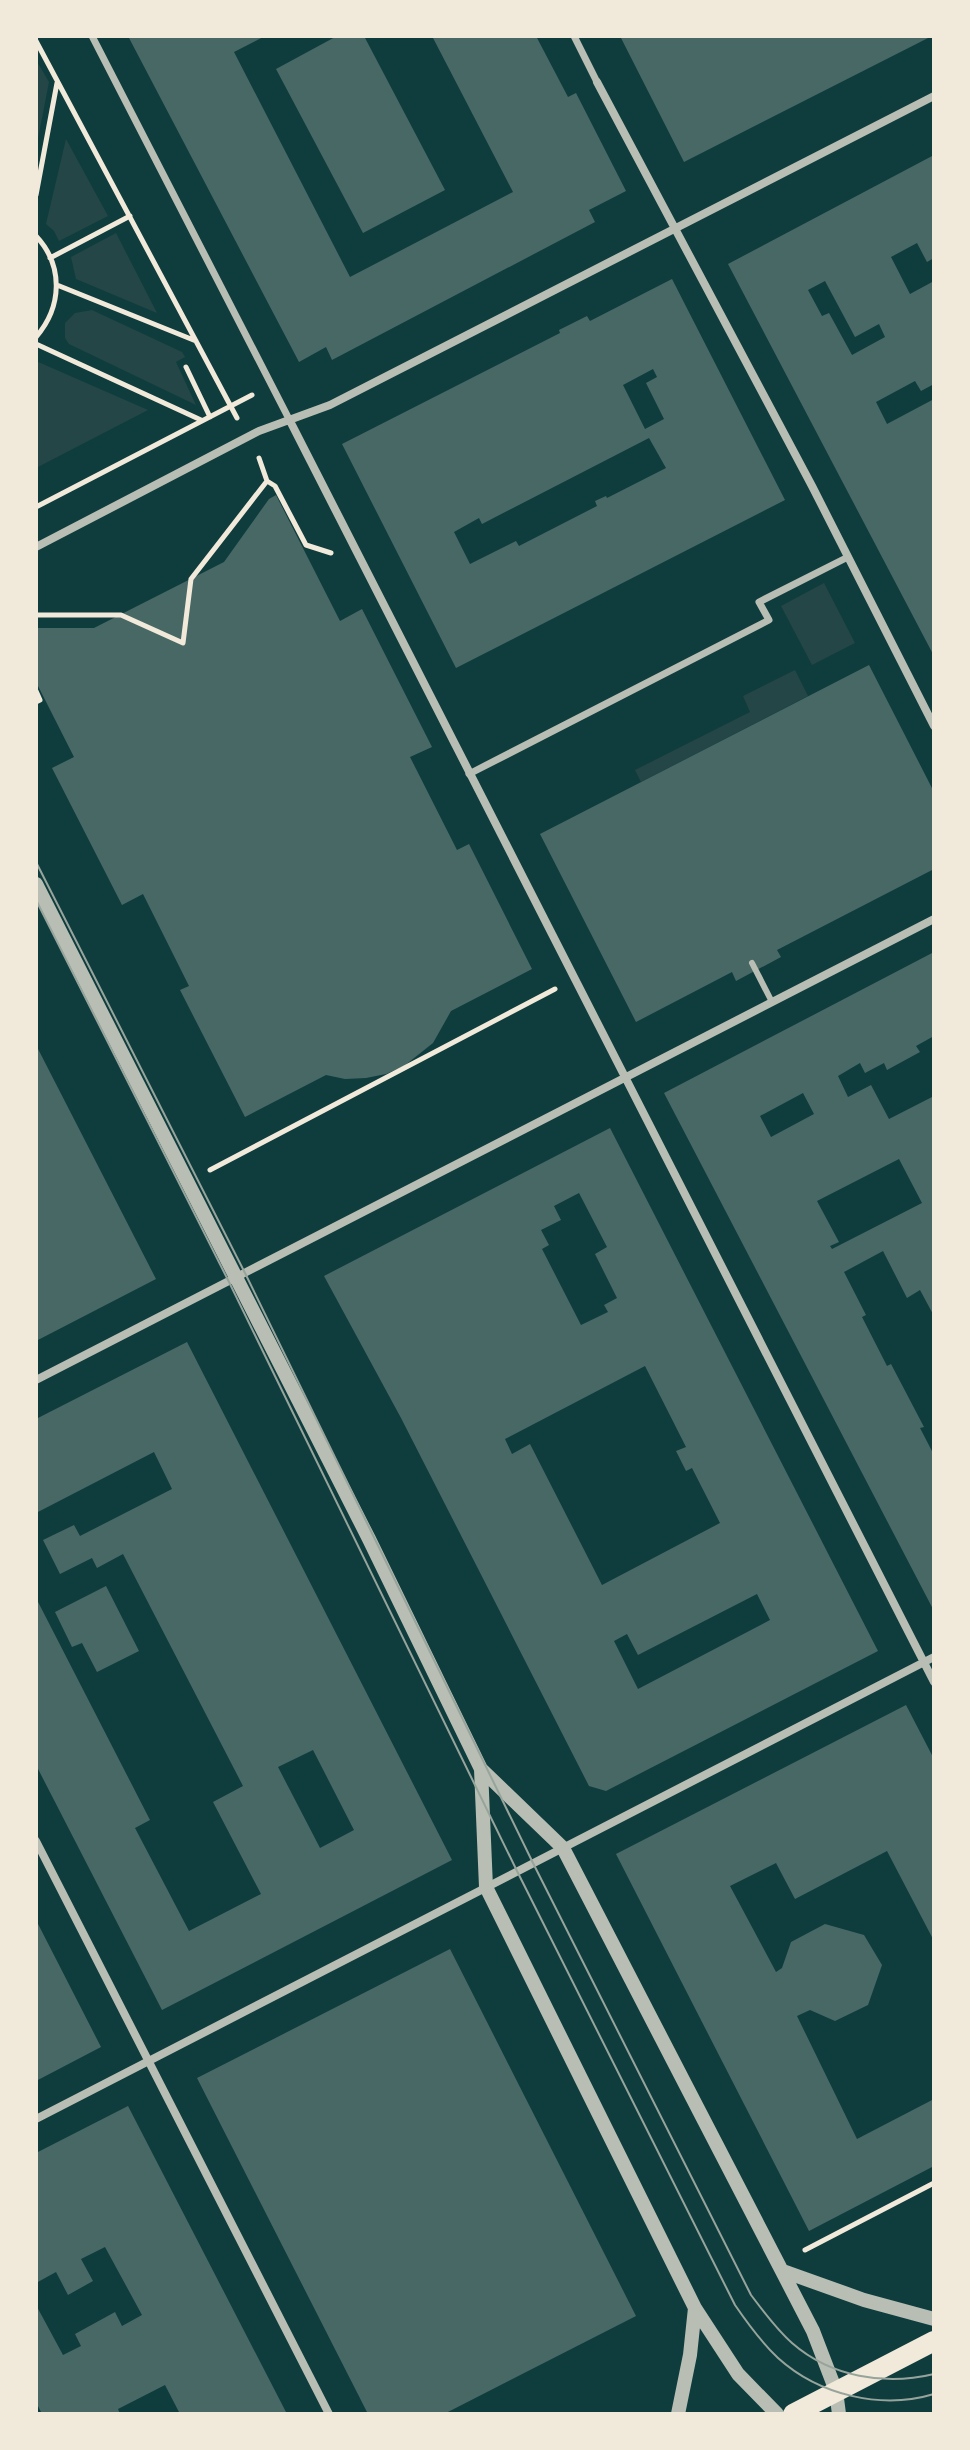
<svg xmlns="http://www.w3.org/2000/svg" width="970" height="2450" viewBox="0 0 970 2450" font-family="'PT Sans Narrow',sans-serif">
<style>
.green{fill:#244646}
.building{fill:#486865;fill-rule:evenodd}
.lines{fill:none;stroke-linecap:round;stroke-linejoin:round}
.path{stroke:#f1e9da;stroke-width:5}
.service{stroke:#b8beb3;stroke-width:6}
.pedestrian{stroke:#b8beb3;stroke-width:7}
.minor{stroke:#b8beb3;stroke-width:8}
.tertiary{stroke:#b8beb3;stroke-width:14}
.primary{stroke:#f1e9da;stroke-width:20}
.tram{stroke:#97a49c;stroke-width:2}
</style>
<rect width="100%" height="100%" fill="#0f3d3e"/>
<path class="green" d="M 36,60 L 49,82 L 36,149 Z
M 66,139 L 108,216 L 59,241 L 54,231 L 46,224 Z
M 116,233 L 157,313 L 76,279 L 71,257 Z
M 92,310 L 182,352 L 185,357 L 176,362 L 196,405 L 69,344 L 65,338 L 65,323 L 75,313 Z
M 36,361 L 148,410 L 36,468 Z
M 824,583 L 855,643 L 812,665 L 781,606 Z
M 795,670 L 808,696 L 641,782 L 635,770 L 750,712 L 743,696 Z"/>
<path class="building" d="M 128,36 L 265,36 L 234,52 L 350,277 L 513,192 L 432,36 L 536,36 L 568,97 L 576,93 L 626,191 L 589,210 L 595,222 L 332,360 L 326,347 L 299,362 Z
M 337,36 L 364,36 L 445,190 L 363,233 L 276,69 Z
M 620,36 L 932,36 L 684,162 Z
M 934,155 L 934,258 L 927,262 L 917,243 L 891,257 L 910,294 L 934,281 L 934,384 L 921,391 L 915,381 L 876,402 L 887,424 L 934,399 L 934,656 L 728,264 ZM 825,281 L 855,337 L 879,324 L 885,337 L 852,355 L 829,313 L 822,316 L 808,290 Z
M 672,279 L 785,500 L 456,668 L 342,444 L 560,333 L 559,330 L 587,316 L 590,321 ZM 653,369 L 657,377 L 646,383 L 664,419 L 645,429 L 623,385 ZM 649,438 L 666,468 L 607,498 L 606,496 L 595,501 L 597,506 L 519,546 L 516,541 L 470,564 L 454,532 L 479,518 L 482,524 Z
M 276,495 L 340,621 L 362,609 L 432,747 L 410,757 L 457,850 L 469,844 L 532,969 L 451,1011 L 433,1043 L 404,1066 L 386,1074 L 366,1078 L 345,1079 L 326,1075 L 245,1117 L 180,990 L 189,986 L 143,894 L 122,905 L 52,768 L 74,757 L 36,682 L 36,628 L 94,628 L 224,562 L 269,499 Z
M 869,665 L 934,792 L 934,869 L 777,950 L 781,957 L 736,981 L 732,972 L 636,1022 L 540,834 Z
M 934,952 L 934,1036 L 916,1046 L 920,1052 L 887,1070 L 884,1063 L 865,1073 L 860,1063 L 838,1076 L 848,1097 L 871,1085 L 889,1119 L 934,1096 L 934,1316 L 920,1290 L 907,1298 L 883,1251 L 844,1272 L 866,1315 L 862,1317 L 887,1366 L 891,1364 L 924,1427 L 920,1428 L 934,1455 L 934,1611 L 664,1093 ZM 803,1093 L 814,1114 L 771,1137 L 760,1116 ZM 899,1159 L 922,1203 L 832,1249 L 830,1246 L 839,1242 L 817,1201 Z
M 36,1045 L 156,1279 L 36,1341 Z
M 610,1128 L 878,1651 L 606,1791 L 589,1786 L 401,1418 L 324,1276 ZM 579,1193 L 607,1247 L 595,1254 L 617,1298 L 604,1305 L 608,1312 L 581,1325 L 542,1249 L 549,1245 L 541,1230 L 561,1220 L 554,1206 ZM 645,1366 L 686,1447 L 676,1451 L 686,1471 L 692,1468 L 720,1523 L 602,1585 L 530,1444 L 512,1454 L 505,1439 ZM 757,1594 L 770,1620 L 638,1689 L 614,1641 L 627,1634 L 638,1655 Z
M 187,1342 L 452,1860 L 162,2010 L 36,1765 L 36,1598 L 150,1820 L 135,1828 L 189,1931 L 261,1894 L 213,1802 L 243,1786 L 123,1554 L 97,1568 L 92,1558 L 60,1574 L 43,1540 L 74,1525 L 80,1536 L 172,1489 L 154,1452 L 36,1513 L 36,1419 ZM 313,1750 L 354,1830 L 320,1848 L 278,1767 Z
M 106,1586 L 139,1651 L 97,1672 L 82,1643 L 72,1647 L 55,1612 Z
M 906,1705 L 934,1759 L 934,1941 L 887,1851 L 795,1899 L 776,1863 L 730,1886 L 776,1972 L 782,1968 L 791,1942 L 825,1924 L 864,1935 L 882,1965 L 868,2005 L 835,2021 L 810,2010 L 797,2016 L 857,2139 L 934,2099 L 934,2166 L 809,2231 L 616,1854 Z
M 36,1920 L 101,2047 L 36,2081 Z
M 450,1949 L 636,2316 L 444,2414 L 368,2414 L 197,2078 Z
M 128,2106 L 287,2414 L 180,2414 L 165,2385 L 118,2409 L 120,2414 L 42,2414 L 36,2402 L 36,2305 L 63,2355 L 81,2346 L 75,2334 L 115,2312 L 122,2326 L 142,2315 L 105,2247 L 81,2259 L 93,2281 L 68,2295 L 56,2272 L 36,2283 L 36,2153 Z"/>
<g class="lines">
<path class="path" d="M 36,41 L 237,418
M 36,195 L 57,83
M 36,236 C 64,266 62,307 36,337
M 50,258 L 130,216
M 57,285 L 196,341
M 36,344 L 201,420
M 186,367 L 210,417
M 267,481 L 275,486 L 306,545 L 331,553
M 36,507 L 252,395
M 36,615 L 121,615 L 183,643 L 191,579 L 267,481 L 259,458
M 36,691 L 40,700 L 36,702
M 210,1170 L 555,989
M 805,2250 L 934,2183"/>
<path class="service" d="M 752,963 L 772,1002"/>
<path class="pedestrian" d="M 92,36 L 289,419
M 574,36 L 597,82
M 469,774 L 769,620 L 759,602 L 848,557"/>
<path class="minor" d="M 597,82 L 812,486 L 934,726
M 289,419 L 934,1682
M 36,547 L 259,431 L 330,405 L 934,96
M 36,1380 L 934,919
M 36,1841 L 329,2414
M 36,2119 L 934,1657"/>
<path class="tertiary" d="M 36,884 L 369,1539 L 481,1769 L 563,1848 L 813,2331 L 836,2391 L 839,2414
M 481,1769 L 486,1887 L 695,2308 L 738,2374 L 777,2414
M 783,2271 L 864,2300 L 934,2319
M 678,2414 L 690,2355 L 695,2308"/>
<path class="primary" d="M 793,2414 L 934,2341"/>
<path class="tram" d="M 36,862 L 245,1273 L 533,1863 L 751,2295 C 764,2312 776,2329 792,2343 C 831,2377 885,2386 934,2374
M 36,900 L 229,1282 L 517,1871 L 735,2305 C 748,2324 761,2342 778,2358 C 819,2395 881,2410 934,2394"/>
</g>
<rect width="970" height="2450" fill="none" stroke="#f1e9da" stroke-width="76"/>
</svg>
